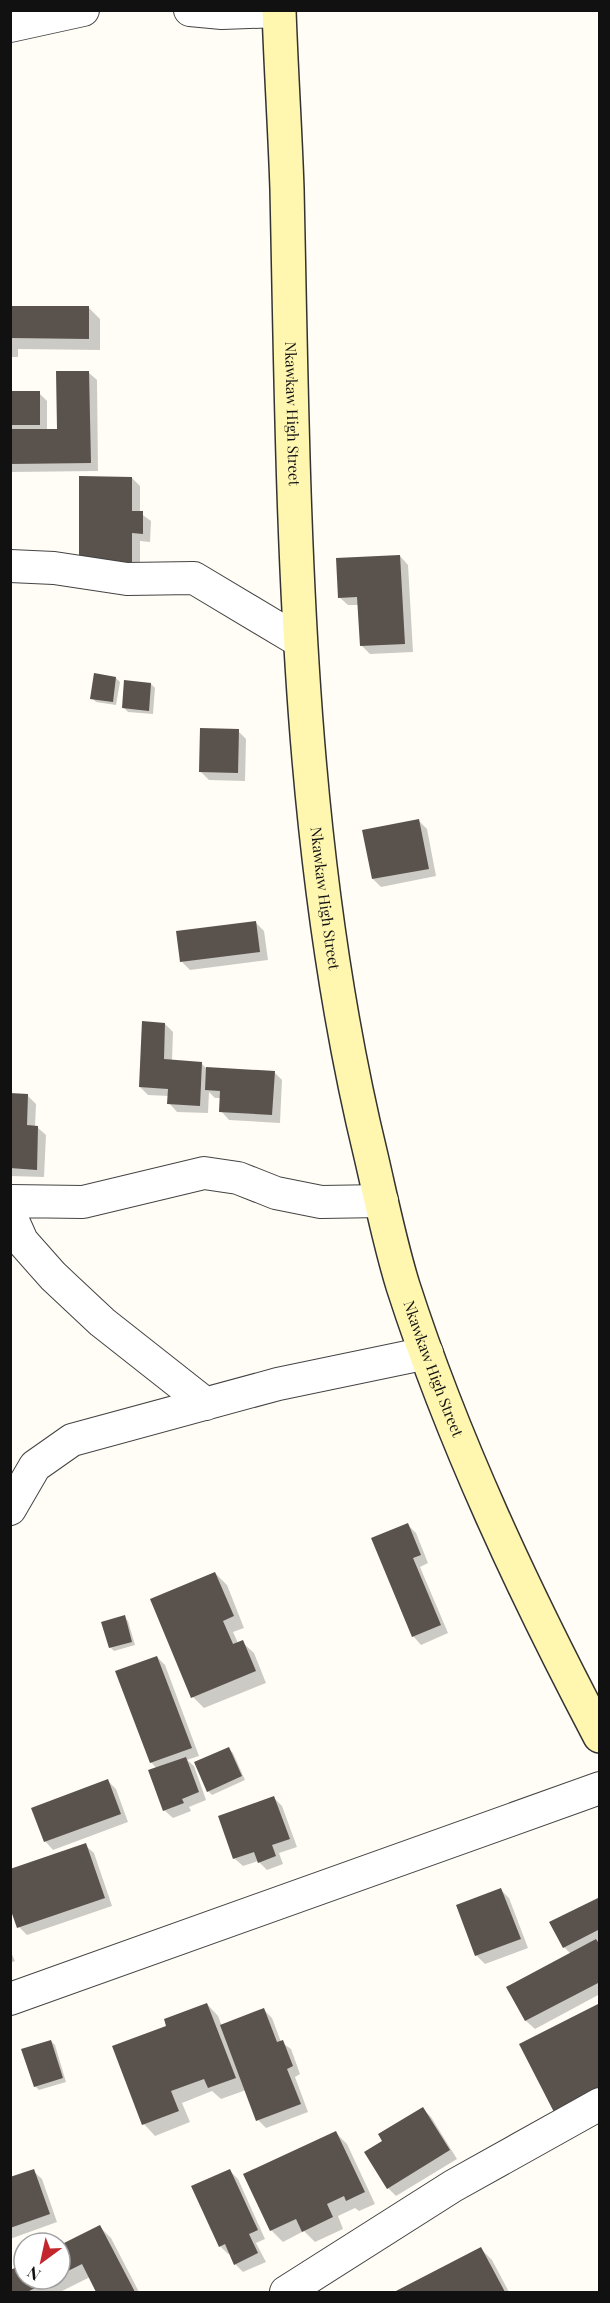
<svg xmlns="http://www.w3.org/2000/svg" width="610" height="2303" viewBox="0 0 610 2303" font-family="'Playfair Display',serif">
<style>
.shadow{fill:#0003}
.building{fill:#5a524d}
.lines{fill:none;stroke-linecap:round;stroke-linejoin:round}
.street-casing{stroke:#444;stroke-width:34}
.secondary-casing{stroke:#333;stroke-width:36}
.street{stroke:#fff;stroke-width:32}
.secondary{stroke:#fff6b0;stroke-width:33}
.labels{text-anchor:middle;stroke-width:6;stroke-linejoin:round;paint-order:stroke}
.street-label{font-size:15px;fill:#111;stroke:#fff}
</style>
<rect width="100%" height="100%" fill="#fffdf5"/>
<path class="shadow" d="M 10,307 L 89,308 L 100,319 L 100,350 L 18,349 L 18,357 L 10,357 Z
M 88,372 L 97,380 L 98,471 L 12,472 L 10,393 L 39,393 L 47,401 L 47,431 L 58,430 Z
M 132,478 L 140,486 L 140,513 L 151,521 L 150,542 L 140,541 L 140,575 L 89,575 Z
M 400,556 L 408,565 L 413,652 L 370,654 L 361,645 L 359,605 L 348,605 L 339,597 Z
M 116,678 L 120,682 L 116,705 L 96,702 L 92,698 Z
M 151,684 L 155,688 L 153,714 L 128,712 L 124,708 Z
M 238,731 L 246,739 L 245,781 L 209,780 L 201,772 Z
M 419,821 L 427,829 L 436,876 L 381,887 L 373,879 Z
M 256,923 L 264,931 L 268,960 L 190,970 L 182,962 Z
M 165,1024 L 173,1032 L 172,1061 L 201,1063 L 207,1069 L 274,1072 L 282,1080 L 280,1123 L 229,1120 L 221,1111 L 221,1098 L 215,1098 L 209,1092 L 208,1113 L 177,1112 L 169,1103 L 169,1096 L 148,1095 L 140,1087 Z
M 10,1095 L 27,1095 L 36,1104 L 35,1127 L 37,1127 L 46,1135 L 44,1177 L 10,1176 Z
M 407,1524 L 416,1533 L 428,1563 L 420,1567 L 448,1633 L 421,1645 L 413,1636 Z
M 215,1573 L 227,1585 L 244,1628 L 233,1632 L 238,1643 L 242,1642 L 254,1653 L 266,1683 L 204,1708 L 193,1697 Z
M 124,1617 L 128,1621 L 135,1645 L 114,1651 L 110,1647 Z
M 157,1657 L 165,1665 L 199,1756 L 187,1760 L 194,1766 L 206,1800 L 189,1807 L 191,1811 L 173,1818 L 164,1810 L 157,1769 L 151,1762 Z
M 229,1749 L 233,1753 L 245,1780 L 212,1795 L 208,1791 Z
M 108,1781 L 116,1789 L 128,1822 L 53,1850 L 45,1841 Z
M 274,1798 L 282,1806 L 297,1847 L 279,1853 L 283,1864 L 267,1870 L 258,1861 L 243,1866 L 234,1858 Z
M 85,1845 L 94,1853 L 112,1906 L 27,1935 L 19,1927 Z
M 501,1890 L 509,1898 L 528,1948 L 485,1964 L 476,1955 Z
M 600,1898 L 600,1941 L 597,1942 L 600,1944 L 600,1994 L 535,2029 L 526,2021 L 509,1988 L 571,1954 L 564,1947 Z
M 10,1950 L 15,1961 L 10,1963 Z
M 207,2004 L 218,2016 L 222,2026 L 264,2010 L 272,2018 L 281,2042 L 291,2049 L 300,2074 L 295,2077 L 308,2112 L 266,2128 L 258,2120 L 246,2090 L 221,2099 L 212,2091 L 182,2103 L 190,2122 L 155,2136 L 144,2124 L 168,2027 Z
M 51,2041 L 55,2045 L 66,2082 L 39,2090 L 35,2086 Z
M 423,2109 L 431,2117 L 457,2159 L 396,2196 L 388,2188 Z
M 336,2133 L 347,2144 L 375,2204 L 359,2211 L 355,2208 L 338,2216 L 343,2229 L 315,2242 L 304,2231 L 283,2242 L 271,2230 Z
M 33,2171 L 42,2179 L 57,2222 L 10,2239 L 10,2179 Z
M 230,2171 L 238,2179 L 265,2239 L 256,2243 L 266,2262 L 243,2272 L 235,2264 L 231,2253 L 228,2254 L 220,2246 Z
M 100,2227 L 111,2238 L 139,2292 L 98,2292 L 90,2277 L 60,2292 L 10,2292 L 10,2272 L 24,2265 L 24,2279 L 60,2279 L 60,2247 Z
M 481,2249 L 492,2260 L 509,2292 L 397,2292 Z"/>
<path class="building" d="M 10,306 L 89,306 L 89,339 L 10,338 Z
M 56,371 L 89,371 L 91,463 L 10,464 L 10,429 L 57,429 Z
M 10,391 L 40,391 L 40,425 L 10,425 Z
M 79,476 L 132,477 L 132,511 L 143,511 L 143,534 L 132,533 L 132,568 L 79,567 Z
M 400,555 L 405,644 L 360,646 L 357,597 L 338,598 L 336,558 Z
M 94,673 L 116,677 L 113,702 L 90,699 Z
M 124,680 L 151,683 L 149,711 L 122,708 Z
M 200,728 L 239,729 L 238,773 L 199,772 Z
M 419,819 L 429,869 L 372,879 L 362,830 Z
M 256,921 L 260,952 L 180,962 L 176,931 Z
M 142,1021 L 165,1023 L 164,1059 L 202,1062 L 200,1106 L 167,1104 L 168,1089 L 139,1087 Z
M 206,1067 L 275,1071 L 272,1115 L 219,1112 L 220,1091 L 205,1090 Z
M 10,1093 L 28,1094 L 27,1125 L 38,1126 L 37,1170 L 10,1168 Z
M 408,1523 L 421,1555 L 413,1558 L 441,1625 L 412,1637 L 371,1538 Z
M 215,1572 L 234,1616 L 223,1621 L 233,1644 L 243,1640 L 256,1671 L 191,1698 L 150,1599 Z
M 125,1615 L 132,1642 L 109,1648 L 101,1622 Z
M 157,1656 L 192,1748 L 150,1763 L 115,1671 Z
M 229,1747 L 242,1776 L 207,1792 L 194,1762 Z
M 186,1757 L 199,1792 L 182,1799 L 184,1803 L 163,1811 L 148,1770 Z
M 108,1779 L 121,1814 L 44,1842 L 31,1808 Z
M 274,1796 L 290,1839 L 272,1845 L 276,1856 L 258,1863 L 254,1852 L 233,1859 L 218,1816 Z
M 86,1843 L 105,1898 L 17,1928 L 10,1908 L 10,1869 Z
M 501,1888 L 521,1939 L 475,1956 L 456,1905 Z
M 600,1897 L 600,1929 L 563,1948 L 549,1922 Z
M 596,1939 L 600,1945 L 600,1982 L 525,2021 L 506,1987 Z
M 207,2003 L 236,2078 L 208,2088 L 204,2079 L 171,2091 L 179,2111 L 142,2125 L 112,2046 L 166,2026 L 164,2019 Z
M 600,2003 L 600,2094 L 556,2116 L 519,2044 Z
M 264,2008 L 277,2042 L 283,2040 L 293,2066 L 287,2069 L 301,2104 L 256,2121 L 220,2025 Z
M 51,2040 L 63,2078 L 34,2087 L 21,2049 Z
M 423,2107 L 450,2150 L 387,2189 L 364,2152 L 382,2141 L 378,2134 Z
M 336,2131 L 365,2192 L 346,2201 L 344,2196 L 327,2204 L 333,2217 L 302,2232 L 296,2219 L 270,2231 L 243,2174 Z
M 34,2169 L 50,2214 L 10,2228 L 10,2177 Z
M 230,2169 L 258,2230 L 249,2234 L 258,2253 L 234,2265 L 225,2244 L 219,2247 L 191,2186 Z
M 100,2225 L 135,2292 L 96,2292 L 82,2264 L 60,2275 L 60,2245 Z
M 481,2247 L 505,2292 L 394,2292 Z
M 24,2264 L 24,2279 L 53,2279 L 27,2292 L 10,2292 L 10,2270 Z"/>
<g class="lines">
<defs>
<path id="street" d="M 190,10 L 222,13 L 279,11
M 10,26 L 83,10
M 10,566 L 54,568 L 127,579 L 194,578 L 301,642
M 10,1201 L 83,1202 L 204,1173 L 238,1178 L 276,1193 L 321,1202 L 382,1201
M 10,1214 L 22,1241 L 53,1276 L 102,1322 L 206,1404
M 10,1509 L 35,1466 L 72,1440 L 278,1384 L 427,1353
M 10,1999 L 600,1788
M 286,2292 L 453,2186 L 600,2104"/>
<g id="secondary">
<path id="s1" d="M 279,10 C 281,70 285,129 287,189 C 294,513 294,840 371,1156 C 381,1199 390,1244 403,1286 C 453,1441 524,1592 600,1736"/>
</g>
</defs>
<use href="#street" class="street-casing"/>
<use href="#secondary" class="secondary-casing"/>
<use href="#street" class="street"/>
<use href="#secondary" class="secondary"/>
</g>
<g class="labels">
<g class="street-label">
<text dy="5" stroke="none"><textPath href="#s1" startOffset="404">Nkawkaw High Street</textPath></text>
<text dy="5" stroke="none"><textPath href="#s1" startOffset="890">Nkawkaw High Street</textPath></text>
<text dy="5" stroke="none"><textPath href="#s1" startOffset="1374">Nkawkaw High Street</textPath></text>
</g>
</g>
<rect width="610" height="2303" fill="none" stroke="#111111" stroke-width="24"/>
<g transform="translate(42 2261) rotate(213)"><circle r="28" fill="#ffffff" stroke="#a0a0a0" stroke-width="1.5"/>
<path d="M0-4.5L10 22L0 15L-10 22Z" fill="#c4262e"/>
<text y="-9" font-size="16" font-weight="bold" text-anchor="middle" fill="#111111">N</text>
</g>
</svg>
